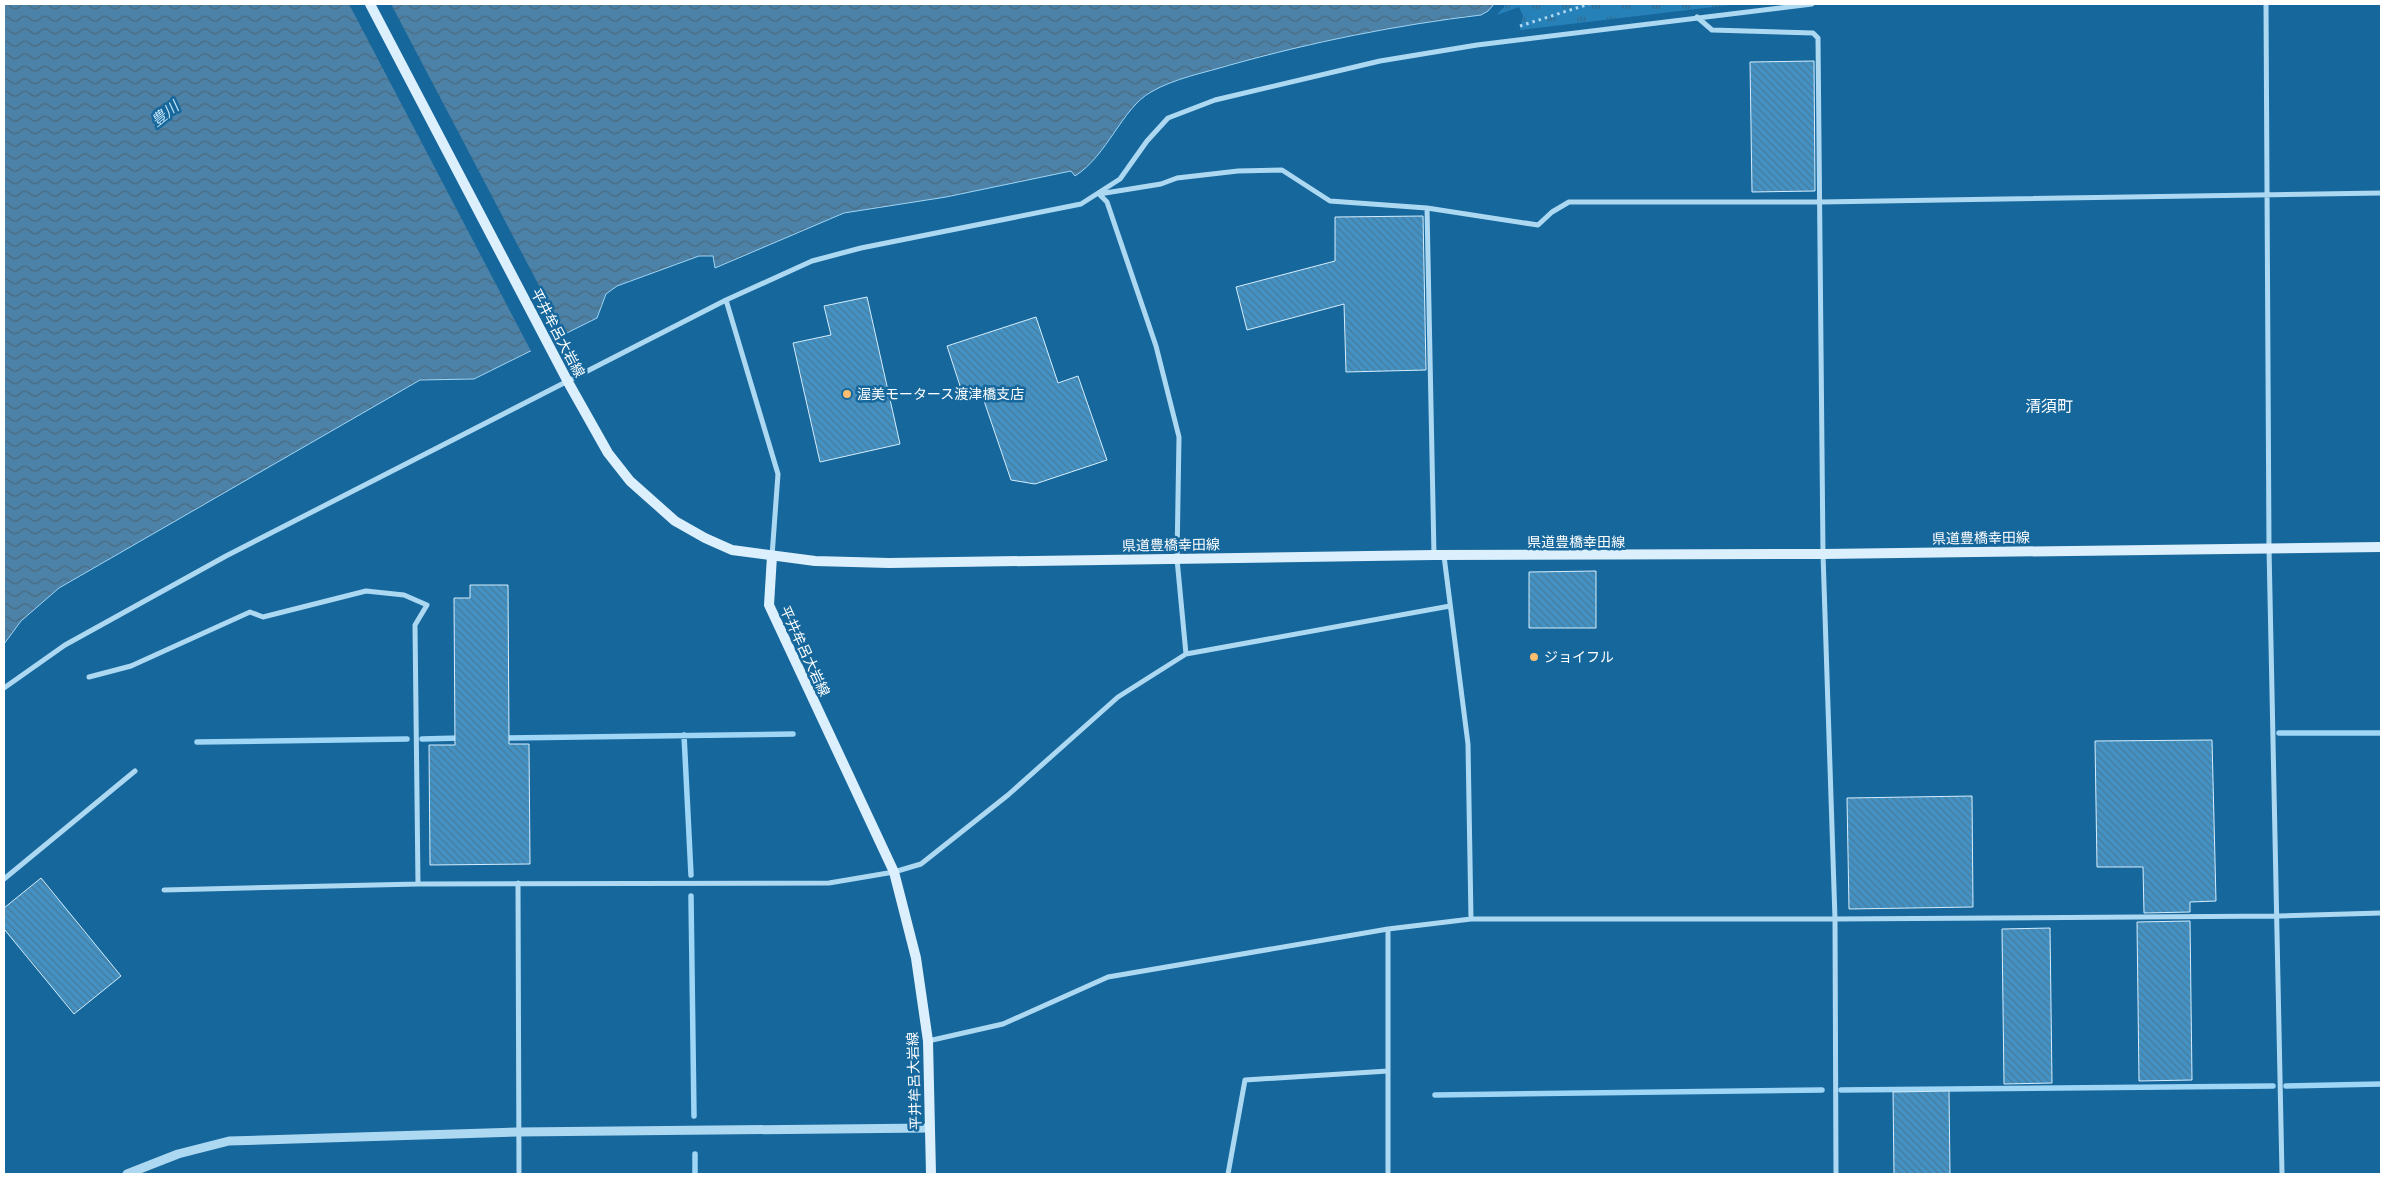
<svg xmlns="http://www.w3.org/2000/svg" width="2385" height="1178" viewBox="0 0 2385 1178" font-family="'Titillium Web','Noto Sans JP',sans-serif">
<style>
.park{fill:url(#park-tufts)}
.water{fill:url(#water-waves);stroke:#9fd5f5}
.pier{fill:#16679c}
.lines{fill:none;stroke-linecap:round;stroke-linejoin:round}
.stream{stroke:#9fd5f5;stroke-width:5.5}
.building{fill:url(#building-back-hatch);stroke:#d5edfd}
.path{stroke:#add8f2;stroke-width:3;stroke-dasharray:2.5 4;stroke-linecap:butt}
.minor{stroke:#add8f2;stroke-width:5}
.tertiary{stroke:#add8f2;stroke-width:9}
.secondary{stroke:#dceffc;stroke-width:10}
.poi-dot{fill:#ffbd6e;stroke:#16679c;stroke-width:2}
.labels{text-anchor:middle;stroke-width:5;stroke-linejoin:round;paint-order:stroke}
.street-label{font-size:14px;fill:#fff;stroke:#16679c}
.poi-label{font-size:14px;fill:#fff;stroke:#16679c;text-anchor:start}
.water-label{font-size:15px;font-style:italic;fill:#c0e4fa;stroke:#16679c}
.quarter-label{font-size:16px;fill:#fff;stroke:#16679c}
</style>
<defs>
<pattern id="park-tufts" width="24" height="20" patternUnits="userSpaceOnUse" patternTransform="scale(1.25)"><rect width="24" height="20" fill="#2681b8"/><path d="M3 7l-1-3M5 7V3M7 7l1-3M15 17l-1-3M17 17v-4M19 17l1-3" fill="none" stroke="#376987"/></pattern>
<pattern id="water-waves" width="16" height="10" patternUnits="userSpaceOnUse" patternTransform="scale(1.25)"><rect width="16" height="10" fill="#4c82a7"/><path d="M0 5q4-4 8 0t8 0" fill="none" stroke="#4c6a7e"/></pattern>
<pattern id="building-back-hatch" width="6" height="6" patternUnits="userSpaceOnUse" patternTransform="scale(1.25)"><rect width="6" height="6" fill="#4492c4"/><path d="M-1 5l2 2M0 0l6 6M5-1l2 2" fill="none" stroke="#477a9a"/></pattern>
</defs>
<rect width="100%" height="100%" fill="#16679c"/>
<path class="park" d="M 1506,4 L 1738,4 L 1520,30 L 1523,16 L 1519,7 L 1497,15 Z"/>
<path class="water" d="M 4,4 L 1494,4 L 1488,11 L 1481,15 C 1397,25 1312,42 1230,65 C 1204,73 1175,78 1151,92 C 1122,108 1108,155 1075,176 L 1071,171 L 946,197 L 844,213 L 715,268 L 713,256 L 699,256 L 617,286 L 606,294 L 597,318 L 474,379 L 420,380 L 59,588 L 21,621 L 4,644 Z"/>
<path class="pier" d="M 349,4 L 391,4 L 566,337 L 532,353 Z"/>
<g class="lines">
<path class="stream" d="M 2279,733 L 2381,733
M 684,735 L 691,875
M 502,738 L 793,734
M 422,739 L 460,738
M 197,742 L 407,739
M 691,896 L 694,1116
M 2286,1086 L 2381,1084
M 1841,1090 L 2273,1086
M 1435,1095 L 1822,1090
M 695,1174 L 695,1154"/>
</g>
<path class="building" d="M 1814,61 L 1815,191 L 1752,192 L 1750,62 Z
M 1423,216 L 1426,370 L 1346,372 L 1344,304 L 1247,330 L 1236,287 L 1335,261 L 1335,217 Z
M 867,297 L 900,444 L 820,462 L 793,343 L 831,335 L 824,306 Z
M 1036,317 L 1058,383 L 1078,376 L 1107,460 L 1035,484 L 1011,480 L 981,392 L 964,398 L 947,346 Z
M 1596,571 L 1596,628 L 1529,628 L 1529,572 Z
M 470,585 L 508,585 L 509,744 L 529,744 L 530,864 L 430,865 L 429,745 L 455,745 L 454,598 L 470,598 Z
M 2212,740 L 2216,901 L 2190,902 L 2190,912 L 2144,913 L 2143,867 L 2097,867 L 2095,741 Z
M 1972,796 L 1973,907 L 1849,909 L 1847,798 Z
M 41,878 L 121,976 L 74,1014 L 4,929 L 4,908 Z
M 2190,921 L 2192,1080 L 2139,1081 L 2137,922 Z
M 2050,928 L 2052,1083 L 2004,1084 L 2002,929 Z
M 1949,1091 L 1950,1174 L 1894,1174 L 1893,1092 Z"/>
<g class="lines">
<path class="path" d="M 1520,26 L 1589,4"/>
<path class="minor" d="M 2266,4 L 2269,548 L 2282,1174
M 1697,17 L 1712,30 L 1813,33 L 1818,38 L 1823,554 L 1835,919 L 1836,1174
M 1427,208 L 1434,555
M 726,300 L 778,474 L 772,556
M 1444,556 L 1468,744 L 1471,919
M 1186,654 L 1177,559 L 1179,437 L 1156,346 L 1107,202 L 1099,194 L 1161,184 L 1177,178 L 1238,171 L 1282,170 L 1330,201 L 1427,208 L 1538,225 L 1552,212 L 1569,202 L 1821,202 L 2381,193
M 89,677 L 131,666 L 250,612 L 263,617 L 366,591 L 404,595 L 427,605 L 415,625 L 418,884
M 4,688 L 65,645 L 226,556 L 726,300 L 812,261 L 861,248 L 1081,204 L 1120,179 L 1147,141 L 1168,118 L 1215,100 L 1380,61 L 1477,45 L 1812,4
M 4,879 L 135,771
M 518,883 L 519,1174
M 164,890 L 418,884 L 829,883 L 894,872 L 921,864 L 1008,795 L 1118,697 L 1186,654 L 1450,606
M 1388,929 L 1388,1174
M 928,1041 L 1003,1024 L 1108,977 L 1388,929 L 1471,919 L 1835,919 L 2279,916 L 2381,913
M 1228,1174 L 1245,1080 L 1388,1071"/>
<path class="tertiary" d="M 127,1174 L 178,1154 L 229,1141 L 518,1132 L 929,1128"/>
<path class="secondary" d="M 370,4 L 568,382 L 608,453 L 630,481 L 675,521 L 705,538 L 732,550 L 815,561 L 889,563 L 1434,555 L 1823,554 L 2381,547
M 772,556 L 769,605 L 894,872 L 916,958 L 928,1041 L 931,1174"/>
</g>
<g class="poi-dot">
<circle cx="847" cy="394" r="5"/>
<circle cx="1534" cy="657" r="5"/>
</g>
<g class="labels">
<g class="street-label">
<text transform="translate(558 333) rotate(62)" y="5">平井牟呂大岩線</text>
<text transform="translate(1981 538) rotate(-1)" y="5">県道豊橋幸田線</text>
<text x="1576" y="547">県道豊橋幸田線</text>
<text transform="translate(1171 545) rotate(-1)" y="5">県道豊橋幸田線</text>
<text transform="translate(805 651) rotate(65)" y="5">平井牟呂大岩線</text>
<text transform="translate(914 1081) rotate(-92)" y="5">平井牟呂大岩線</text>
</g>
<g class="poi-label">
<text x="857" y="399">渥美モータース渡津橋支店</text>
<text x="1544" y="662">ジョイフル</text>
</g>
<g class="water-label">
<text transform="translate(165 114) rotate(-39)" y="5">豊川</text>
</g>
<g class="quarter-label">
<text x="2049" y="412">清須町</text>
</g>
</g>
<rect width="2385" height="1178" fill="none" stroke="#ffffff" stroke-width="10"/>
</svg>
